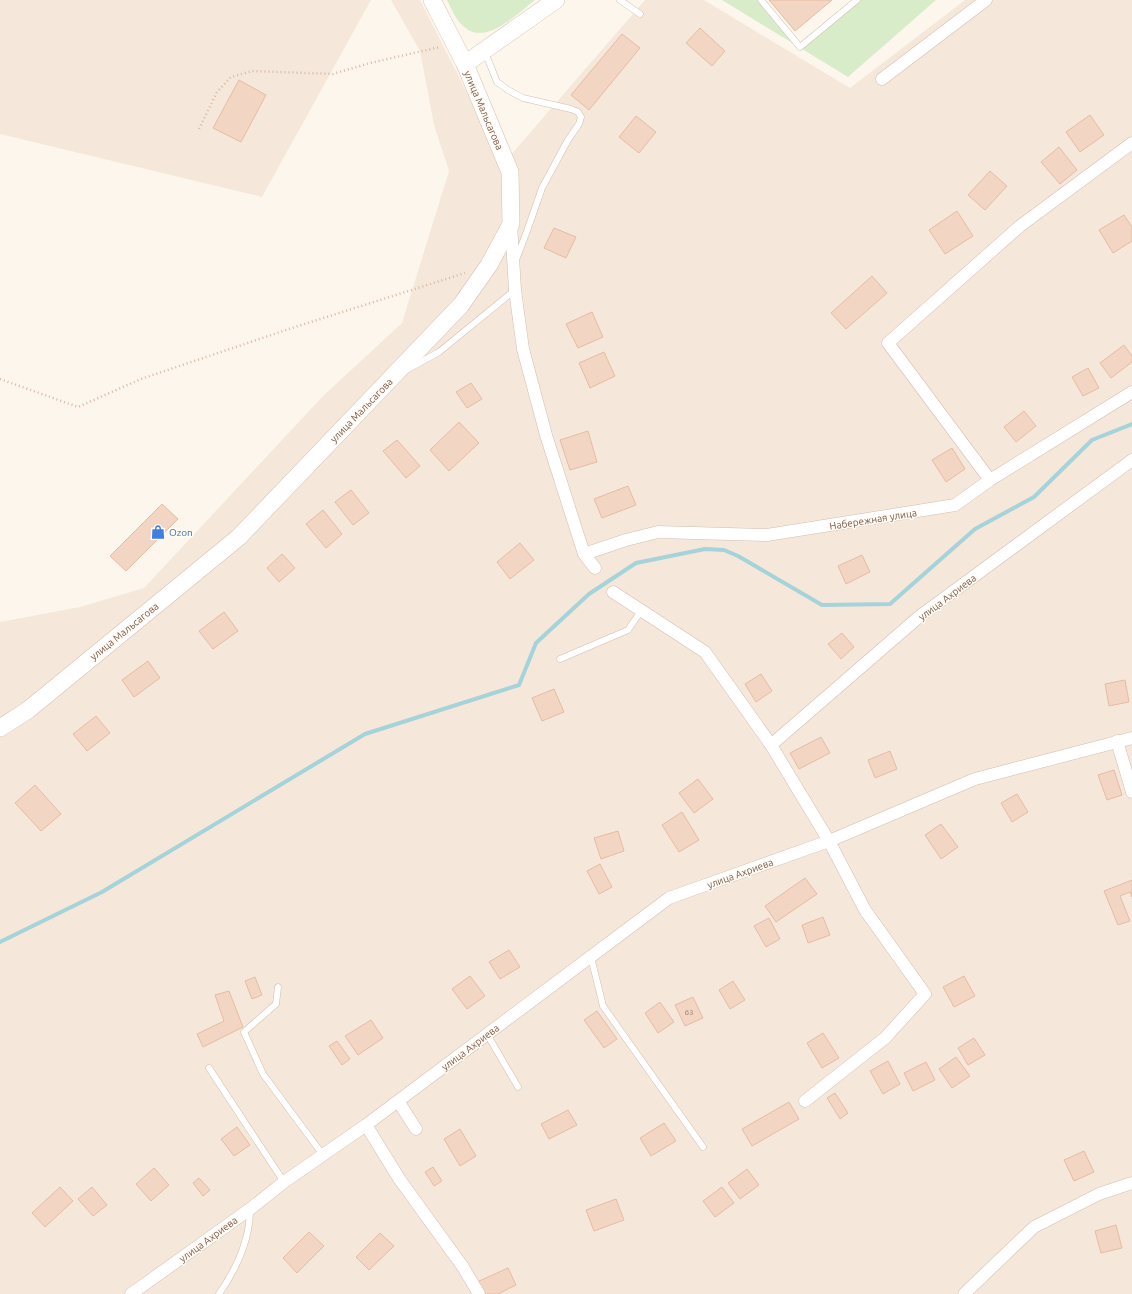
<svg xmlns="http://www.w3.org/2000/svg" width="1132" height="1294" viewBox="0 0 1132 1294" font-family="Ubuntu,sans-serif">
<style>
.residential{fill:#f5e8da}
.green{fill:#d8ecc9}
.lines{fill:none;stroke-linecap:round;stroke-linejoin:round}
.stream{stroke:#a5d3da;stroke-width:4}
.building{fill:#f3d5c3;stroke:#e6bba3}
.lane-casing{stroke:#d1beb0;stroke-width:7}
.street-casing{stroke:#d1beb0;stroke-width:13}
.secondary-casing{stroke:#d6c0b0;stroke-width:18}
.path{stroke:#d9b8a5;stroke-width:2.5;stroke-dasharray:1 3;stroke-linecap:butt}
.lane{stroke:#fff;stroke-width:6}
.street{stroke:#fff;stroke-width:12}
.secondary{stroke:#fff;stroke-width:17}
.labels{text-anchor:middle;stroke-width:3;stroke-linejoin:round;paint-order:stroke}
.number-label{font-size:8px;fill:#987a6a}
.street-label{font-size:10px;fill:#7a5c4d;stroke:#fffaf3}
.shop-label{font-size:10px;fill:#366cbe;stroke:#fffaf3;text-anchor:start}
</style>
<rect width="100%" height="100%" fill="#fdf6ec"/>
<path class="residential" d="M 0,0 L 371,0 L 262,197 L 0,134 Z
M 391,0 L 420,0 L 503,164 L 645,0 L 704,0 L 850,88 L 965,0 L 1132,0 L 1132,1294 L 0,1294 L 0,622 L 80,607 L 144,588 L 323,396 L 402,323 L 449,171 L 434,125 L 420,51 Z"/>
<path class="green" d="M 447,0 L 535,0 C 518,13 490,42 468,30 C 466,28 462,26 461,24 C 455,18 451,8 447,0 Z
M 722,0 L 761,0 L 801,47 L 857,0 L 936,0 L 848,77 Z"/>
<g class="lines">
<path class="stream" d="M 0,942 L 102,892 L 365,734 L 519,685 L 536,643 L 589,594 L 636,563 L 705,549 L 724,550 L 738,556 L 822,605 L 890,604 L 975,529 L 1034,497 L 1092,440 L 1132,424"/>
</g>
<path class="building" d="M 769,0 L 832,0 L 795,31 Z
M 700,28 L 725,51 L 712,66 L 686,43 Z
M 622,34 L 640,48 L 589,110 L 571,95 Z
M 239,80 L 266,95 L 241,142 L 213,128 Z
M 1090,115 L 1104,135 L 1080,152 L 1066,132 Z
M 636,116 L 656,132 L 639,153 L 619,137 Z
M 1059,147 L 1077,170 L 1060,184 L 1041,162 Z
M 990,171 L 1007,186 L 985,210 L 968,195 Z
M 957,211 L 973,236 L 945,254 L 929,230 Z
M 1124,215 L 1132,227 L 1132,241 L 1113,253 L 1099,230 Z
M 554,228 L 576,237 L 566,258 L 544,248 Z
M 872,276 L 887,293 L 846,329 L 831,313 Z
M 592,312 L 603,337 L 578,348 L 566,324 Z
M 1124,345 L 1132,356 L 1132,362 L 1111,378 L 1100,363 Z
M 604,352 L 615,376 L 590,388 L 579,363 Z
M 1088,368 L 1099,388 L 1083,396 L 1072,377 Z
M 471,383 L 482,399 L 467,408 L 456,392 Z
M 1024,411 L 1036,426 L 1016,442 L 1004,427 Z
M 459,422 L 479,443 L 449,471 L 430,450 Z
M 588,431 L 597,462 L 570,470 L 560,440 Z
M 397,440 L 420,466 L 406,478 L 383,451 Z
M 952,448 L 965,469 L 946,482 L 932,460 Z
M 628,486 L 636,505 L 602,518 L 594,499 Z
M 351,490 L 369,513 L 353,525 L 335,502 Z
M 162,504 L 178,519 L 126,571 L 110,556 Z
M 323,510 L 342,534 L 326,548 L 306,524 Z
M 520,543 L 534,560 L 510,579 L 497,562 Z
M 282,554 L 295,568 L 279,582 L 267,568 Z
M 862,555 L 870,572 L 846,584 L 838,566 Z
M 224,612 L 238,631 L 213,649 L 199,631 Z
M 842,633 L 854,647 L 841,659 L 828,644 Z
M 148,661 L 160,678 L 134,697 L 122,680 Z
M 761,674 L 772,691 L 756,702 L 745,684 Z
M 1125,680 L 1129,702 L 1109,706 L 1105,684 Z
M 554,689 L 564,712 L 542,721 L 532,698 Z
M 96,716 L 110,733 L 87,751 L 73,734 Z
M 821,737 L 830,753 L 799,769 L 790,753 Z
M 890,751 L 897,769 L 875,778 L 868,760 Z
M 1114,770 L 1122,795 L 1107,800 L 1098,775 Z
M 698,779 L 713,799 L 694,813 L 679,793 Z
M 35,785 L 61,814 L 41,831 L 15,803 Z
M 1017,794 L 1028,812 L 1012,822 L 1001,803 Z
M 682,812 L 699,840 L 679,852 L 662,825 Z
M 941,824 L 958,847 L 941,859 L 925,835 Z
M 618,831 L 624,851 L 601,859 L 594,838 Z
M 600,864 L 612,887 L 599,894 L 587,871 Z
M 805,878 L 817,894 L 776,922 L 765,906 Z
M 1132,880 L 1132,897 L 1130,892 L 1120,896 L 1130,921 L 1118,925 L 1104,891 Z
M 823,917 L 830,935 L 808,943 L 802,925 Z
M 769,918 L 780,939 L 766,947 L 754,926 Z
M 509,950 L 520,967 L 500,979 L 489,962 Z
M 470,976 L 485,996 L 467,1009 L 452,989 Z
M 964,976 L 975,996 L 954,1007 L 943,987 Z
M 255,977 L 262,995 L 252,999 L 245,981 Z
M 733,981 L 745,1000 L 730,1009 L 719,990 Z
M 229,991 L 243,1027 L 203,1047 L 197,1034 L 224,1021 L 215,995 Z
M 693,997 L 703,1018 L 685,1026 L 675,1005 Z
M 660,1002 L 674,1022 L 658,1033 L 645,1013 Z
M 597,1011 L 617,1039 L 604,1048 L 584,1020 Z
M 371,1020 L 383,1038 L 358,1055 L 345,1036 Z
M 823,1033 L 839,1058 L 822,1068 L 807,1043 Z
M 974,1038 L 985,1055 L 968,1065 L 958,1048 Z
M 337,1041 L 350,1059 L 342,1065 L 329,1046 Z
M 956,1057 L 970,1076 L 952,1088 L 939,1069 Z
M 888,1061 L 900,1084 L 883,1094 L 870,1071 Z
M 926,1062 L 935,1080 L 913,1091 L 904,1073 Z
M 835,1093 L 848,1113 L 840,1119 L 827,1098 Z
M 789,1102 L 799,1119 L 752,1146 L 742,1129 Z
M 568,1110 L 577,1125 L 549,1139 L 541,1124 Z
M 664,1123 L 676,1141 L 651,1156 L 640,1138 Z
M 237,1127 L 250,1145 L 234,1156 L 221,1139 Z
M 460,1129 L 476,1156 L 460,1166 L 444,1139 Z
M 1084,1151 L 1094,1172 L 1074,1181 L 1064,1160 Z
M 433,1167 L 442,1181 L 434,1186 L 425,1172 Z
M 154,1168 L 169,1185 L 151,1201 L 136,1184 Z
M 747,1169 L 759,1185 L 740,1199 L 728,1183 Z
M 199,1178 L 210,1190 L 203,1196 L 193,1183 Z
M 60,1187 L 73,1201 L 45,1227 L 32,1213 Z
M 92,1187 L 107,1205 L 93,1216 L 78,1199 Z
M 722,1187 L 734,1203 L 715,1217 L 703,1201 Z
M 616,1199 L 624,1220 L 594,1231 L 586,1210 Z
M 1116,1225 L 1122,1248 L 1101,1253 L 1095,1231 Z
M 309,1232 L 324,1246 L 297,1273 L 283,1258 Z
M 380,1233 L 394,1246 L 369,1270 L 356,1257 Z
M 508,1268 L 516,1285 L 498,1294 L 483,1294 L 477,1282 Z"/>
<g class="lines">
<defs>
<path id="lane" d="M 620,0 L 640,14
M 761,0 L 800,47 L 857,0
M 485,52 L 497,82 L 508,90 L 523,98 L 571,109 L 578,112 L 581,117 L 579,124 L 568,140 L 542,188 L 527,231 L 516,260
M 408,369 L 439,352 L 515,290
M 560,659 L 628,630 L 641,611
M 591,957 L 603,1006 L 703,1147
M 278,987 L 276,1004 L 244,1032 L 263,1074 L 323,1155
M 487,1034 L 518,1087
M 209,1068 L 284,1182
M 219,1294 C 237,1268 250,1240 250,1209"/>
<path id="street" d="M 882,79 L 986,0
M 511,224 L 515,290 L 523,349 L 546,435 L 584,554 L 595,568
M 990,480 L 888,343 L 1020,226 L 1132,143
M 584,554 L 626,540 L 658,532 L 767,535 L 955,505 L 990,480 L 1132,392
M 613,592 L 705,652 L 771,745 L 829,841 L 865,910 L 925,994 L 885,1038 L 805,1101
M 1117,741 L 1132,792
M 771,745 L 920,616 L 1132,460
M 398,1101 L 416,1129
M 366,1125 L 400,1180 L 463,1267 L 479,1294
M 131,1294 L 250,1209 L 284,1182 L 366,1125 L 669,898 L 829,841 L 975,779 L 1132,738
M 964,1294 L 1034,1227 L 1099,1194 L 1132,1183"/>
<path id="secondary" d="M 465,64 L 556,0
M 0,728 L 28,710 L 239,537 L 461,305 L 489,265 L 511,224 L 510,172 L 465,64 L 432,0"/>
</defs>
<use href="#lane" class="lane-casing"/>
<use href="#street" class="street-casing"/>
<use href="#secondary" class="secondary-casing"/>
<path class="path" d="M 199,129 L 217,92 L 231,77 L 252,71 L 333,74 L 370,63 L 440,47
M 0,379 L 78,407 L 141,379 L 292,328 L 465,273"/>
<use href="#lane" class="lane"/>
<use href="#street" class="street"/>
<use href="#secondary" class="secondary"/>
</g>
<defs>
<symbol id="shop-bare" viewBox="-9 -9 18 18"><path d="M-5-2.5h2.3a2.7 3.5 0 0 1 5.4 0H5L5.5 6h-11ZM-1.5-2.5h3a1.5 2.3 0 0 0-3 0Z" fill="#3f7fe0" stroke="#fffaf3" stroke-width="2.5" paint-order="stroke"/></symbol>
</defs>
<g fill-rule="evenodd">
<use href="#shop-bare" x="148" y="522" width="20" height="20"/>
</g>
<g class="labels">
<g class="number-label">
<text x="689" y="1015">63</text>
</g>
<g class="street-label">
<text transform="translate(484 110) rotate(67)" y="4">улица Мальсагова</text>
<text transform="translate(361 410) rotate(-46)" y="4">улица Мальсагова</text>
<text transform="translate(873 519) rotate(-9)" y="4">Набережная улица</text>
<text transform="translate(947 597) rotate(-37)" y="4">улица Ахриева</text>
<text transform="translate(124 631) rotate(-39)" y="4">улица Мальсагова</text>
<text transform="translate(740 873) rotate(-20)" y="4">улица Ахриева</text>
<text transform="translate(470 1047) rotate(-37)" y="4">улица Ахриева</text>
<text transform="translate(208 1239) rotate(-36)" y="4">улица Ахриева</text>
</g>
<g class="shop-label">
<text x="169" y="536">Ozon</text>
</g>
</g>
</svg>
